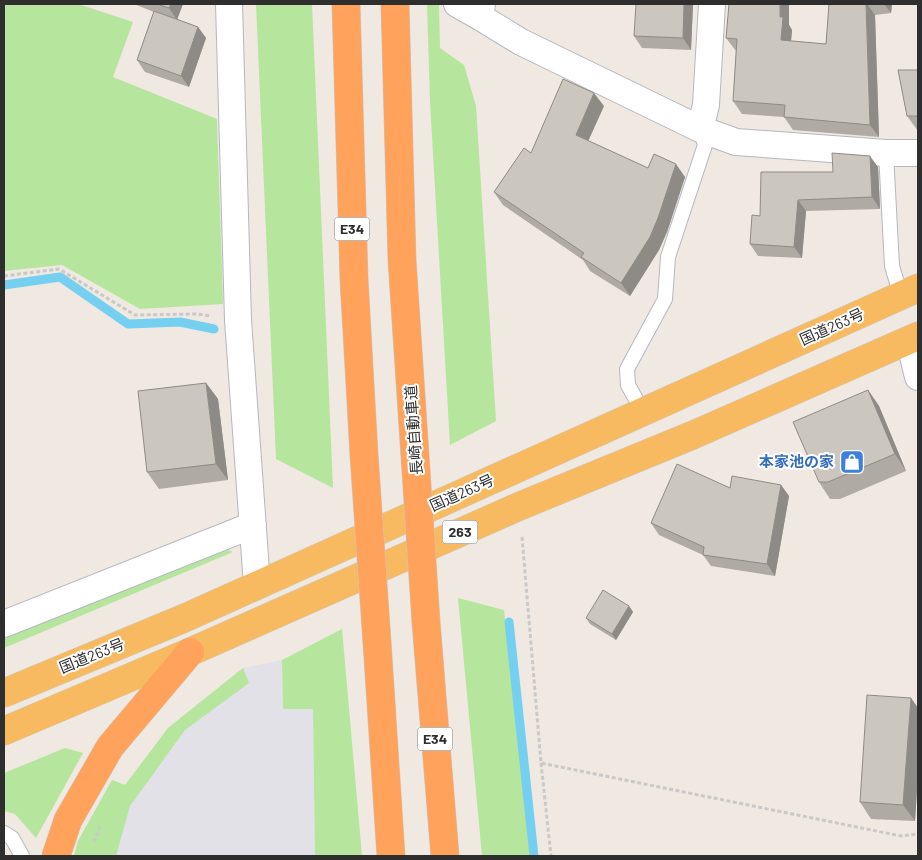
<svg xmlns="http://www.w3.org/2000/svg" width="922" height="860" viewBox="0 0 922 860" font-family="Barlow,'Noto Sans JP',sans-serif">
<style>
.industrial{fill:#e3e1e8}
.green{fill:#b6e59e}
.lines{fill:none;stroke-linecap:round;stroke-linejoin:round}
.stream{stroke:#75cff0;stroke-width:9}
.service-casing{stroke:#b4b7c1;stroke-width:16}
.minor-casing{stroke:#b4b7c1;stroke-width:28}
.trunk-casing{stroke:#c9c9c9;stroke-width:29}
.motorway-casing{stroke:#c9c9c9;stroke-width:29}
.path{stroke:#c9c9c9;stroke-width:3;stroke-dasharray:4 2.5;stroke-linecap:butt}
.service{stroke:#fff;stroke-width:14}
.minor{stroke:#fff;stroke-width:26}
.trunk{stroke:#f8ba60;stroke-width:28}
.motorway{stroke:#ffa35c;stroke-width:28}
.motorway-bridge-casing{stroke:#c9c9c9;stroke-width:29;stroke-linecap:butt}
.motorway-bridge{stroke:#ffa35c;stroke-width:28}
.wall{fill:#afaba4}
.shaded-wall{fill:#8e8b86}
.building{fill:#cbc7bf;stroke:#8e8b86}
.labels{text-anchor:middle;stroke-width:4;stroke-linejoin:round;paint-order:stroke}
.shield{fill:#fff;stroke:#6d6d6d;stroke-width:1}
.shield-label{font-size:14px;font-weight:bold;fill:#2e2e2e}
.street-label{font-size:15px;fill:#2e2e2e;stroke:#fff}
.shop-label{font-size:15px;font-weight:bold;fill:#366cbe;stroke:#fff;text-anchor:end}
</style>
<rect width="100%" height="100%" fill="#efe9e1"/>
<path class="industrial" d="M 282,660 L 283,709 L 313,709 L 315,856 L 74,856 L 78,841 L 112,780 L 125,785 L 168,728 L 243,668 Z"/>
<path class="green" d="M 4,4 L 78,4 L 133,22 L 113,77 L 217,119 L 223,304 L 140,309 L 62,265 L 4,271 Z
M 256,4 L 312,4 L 333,488 L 276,459 Z
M 427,4 L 439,4 L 440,48 L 464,65 L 476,106 L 496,421 L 450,445 L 430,102 Z
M 219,546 L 233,552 L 4,648 L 4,629 Z
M 458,598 L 504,610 L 531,856 L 482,856 Z
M 342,629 L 362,856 L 315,856 L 313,709 L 283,709 L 282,660 Z
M 243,668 L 249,683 L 185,730 L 130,806 L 116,856 L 74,856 L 78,841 L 112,780 L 125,785 L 168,728 Z
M 65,748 L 83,753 L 36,838 L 15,814 L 4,811 L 4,773 Z"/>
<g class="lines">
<path class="stream" d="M 4,285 L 60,277 L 128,324 L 180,322 L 214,329
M 509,622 L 534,856"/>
<defs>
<path id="service" d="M 886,153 L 892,266 L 901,296
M 643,412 L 628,385 L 627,369 L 665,299 L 668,257 L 705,145 L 700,129
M 4,833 L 12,838 L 22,856"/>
<path id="minor" d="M 229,4 L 238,320 L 257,585
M 457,4 L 480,17
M 482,4 L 480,17 L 521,42 L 700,129 L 706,105 L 712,4
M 700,129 L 736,142 L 886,153 L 918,153
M 909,340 L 918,377
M 4,624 L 253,525"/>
<path id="trunk" d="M 4,693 L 187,617 L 918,288
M 4,731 L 190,652 L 520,506 L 693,435 L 918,336"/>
<path id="motorway" d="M 346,4 L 354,279 L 364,455
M 395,4 L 402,260 L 414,441
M 426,622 L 445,856
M 377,642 L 391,856
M 56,856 L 68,820 L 110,747 L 190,652"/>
</defs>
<use href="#service" class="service-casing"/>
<use href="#minor" class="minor-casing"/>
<use href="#trunk" class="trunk-casing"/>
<use href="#motorway" class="motorway-casing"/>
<path class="path" d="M 4,276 L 59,269 L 135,315 L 197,314 L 211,316
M 522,537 L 541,763 L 901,836 L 918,834
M 541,763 L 551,856
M 94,842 L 101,824"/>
<use href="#service" class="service"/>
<use href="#minor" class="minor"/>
<use href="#trunk" class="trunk"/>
<use href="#motorway" class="motorway"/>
<defs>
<path id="motorway-bridge" d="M 414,441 L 426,622
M 364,455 L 377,642"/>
</defs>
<use href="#motorway-bridge" class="motorway-bridge-casing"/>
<use href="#motorway-bridge" class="motorway-bridge"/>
</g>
<path class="wall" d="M 134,4 L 183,4 L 177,19 L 198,27 L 206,38 L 189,87 L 145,72 L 137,60 L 154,12 Z
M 693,4 L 691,50 L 642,48 L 634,36 Z
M 729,4 L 789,4 L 789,25 L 792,30 L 791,41 L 826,44 L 829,4 L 892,4 L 891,13 L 875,15 L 879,137 L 793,130 L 784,117 L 742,114 L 733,101 L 736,51 L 726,38 Z
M 918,70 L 918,131 L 907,116 Z
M 604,106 L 588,141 L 648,168 L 685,177 L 667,232 L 659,250 L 630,296 L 590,271 L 583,260 L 503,205 L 494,192 L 531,153 Z
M 878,167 L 880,209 L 806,211 L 802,258 L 758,256 L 750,244 L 760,216 L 833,172 Z
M 206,383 L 218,399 L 228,480 L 159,489 L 147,472 Z
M 868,390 L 879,406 L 906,471 L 840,499 L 830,499 L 819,482 Z
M 781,485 L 789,496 L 775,576 L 711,566 L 703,555 L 659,535 L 651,523 L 730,488 Z
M 629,606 L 633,612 L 616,640 L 590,624 L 586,618 Z
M 911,698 L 918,708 L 918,774 L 915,821 L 871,819 L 860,802 Z"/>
<path class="shaded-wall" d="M 171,4 L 183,4 L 177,20 L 169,8 Z
M 684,4 L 693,4 L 691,50 L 683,38 Z
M 780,4 L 789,4 L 789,25 L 792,30 L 790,52 L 781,40 Z
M 866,4 L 867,4 L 875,15 L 879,137 L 870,125 Z
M 884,4 L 892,4 L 891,13 Z
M 198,27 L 206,38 L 189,87 L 181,76 Z
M 594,93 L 604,106 L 585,148 L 576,135 Z
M 870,156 L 878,167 L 880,209 L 872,197 Z
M 676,164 L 685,177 L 667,232 L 659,250 L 630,296 L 621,283 Z
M 798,200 L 806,211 L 802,258 L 794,247 Z
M 206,383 L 218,399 L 228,480 L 216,464 Z
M 868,390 L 879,406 L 906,471 L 895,454 Z
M 781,485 L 789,496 L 775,576 L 767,564 Z
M 629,606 L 633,612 L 616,640 L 612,634 Z
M 911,698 L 918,708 L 918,774 L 915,821 L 903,805 Z"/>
<path class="building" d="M 157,4 L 171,4 L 169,8 Z
M 636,4 L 684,4 L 683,38 L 634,36 Z
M 729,4 L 780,4 L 780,17 L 783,17 L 781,40 L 826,44 L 829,4 L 866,4 L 870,125 L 784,117 L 785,105 L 733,101 L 737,39 L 726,38 Z
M 154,11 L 198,27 L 181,76 L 137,60 Z
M 898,70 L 918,70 L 918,116 L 907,116 Z
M 563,79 L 594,93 L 576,135 L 648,168 L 654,154 L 676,164 L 658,218 L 650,237 L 621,283 L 581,257 L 584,253 L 494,192 L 524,148 L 531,153 Z
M 832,153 L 870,156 L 872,197 L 798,200 L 794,247 L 750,244 L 752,215 L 760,216 L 761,172 L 833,172 Z
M 206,383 L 216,464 L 147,472 L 138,391 Z
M 868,390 L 895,454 L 828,482 L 819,482 L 793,422 Z
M 677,464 L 730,488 L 732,476 L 781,485 L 767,564 L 703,555 L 704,547 L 651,523 Z
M 603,590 L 629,606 L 612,634 L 586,618 Z
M 867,695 L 911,698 L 903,805 L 860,802 Z"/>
<defs>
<symbol id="shop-square" viewBox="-11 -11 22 22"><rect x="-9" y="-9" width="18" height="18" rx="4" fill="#3f7fe0" stroke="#fff"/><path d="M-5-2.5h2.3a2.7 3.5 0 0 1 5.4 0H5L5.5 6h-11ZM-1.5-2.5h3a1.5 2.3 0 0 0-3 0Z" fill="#fff"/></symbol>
</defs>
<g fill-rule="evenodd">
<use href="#shop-square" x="838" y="448" width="28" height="28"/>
</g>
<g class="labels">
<g class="shield">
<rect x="334.5" y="217.5" width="35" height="23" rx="4"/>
<rect x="442.5" y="520.5" width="35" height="23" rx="4"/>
<rect x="417.5" y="727.5" width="35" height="23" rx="4"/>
</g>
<g class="shield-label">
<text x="352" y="234">E34</text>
<text x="460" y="537">263</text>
<text x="435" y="744">E34</text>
</g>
<g class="street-label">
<text transform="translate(832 327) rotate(-24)" y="5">国道263号</text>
<text transform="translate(414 430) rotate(-94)" y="5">長崎自動車道</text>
<text transform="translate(462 493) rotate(-24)" y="5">国道263号</text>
<text transform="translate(92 656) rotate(-22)" y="5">国道263号</text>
</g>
<g class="shop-label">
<text x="834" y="467">本家池の家</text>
</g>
</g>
<rect width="922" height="860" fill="none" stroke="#2e2e2e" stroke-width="10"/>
</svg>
